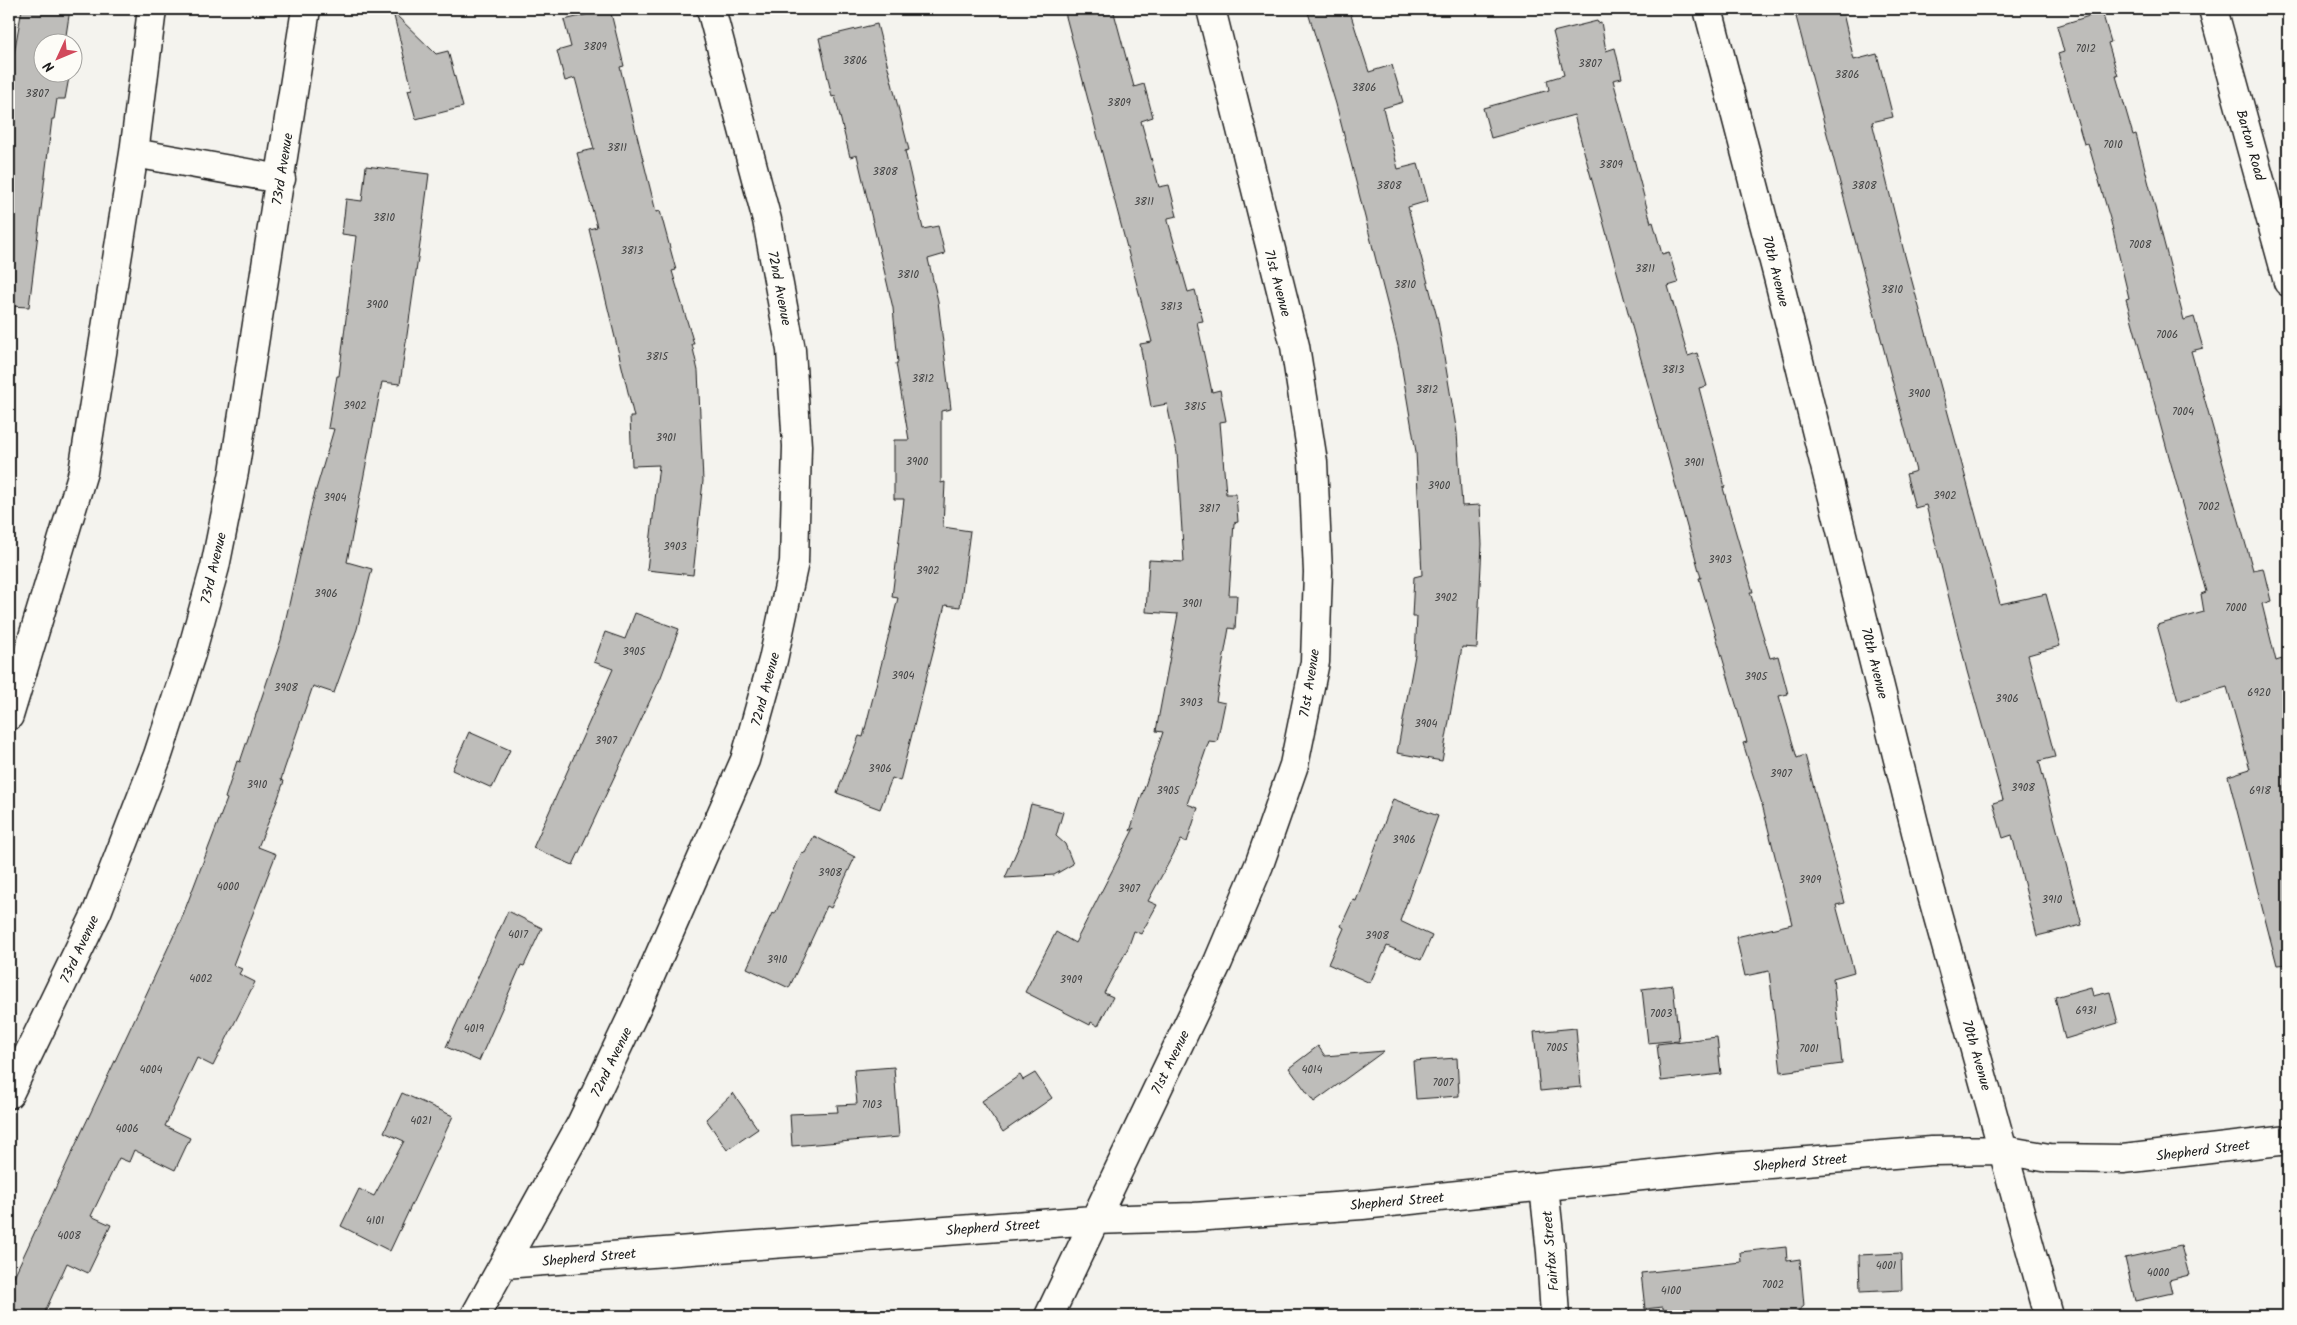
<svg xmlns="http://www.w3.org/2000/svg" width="2297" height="1325" viewBox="0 0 2297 1325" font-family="Kalam,sans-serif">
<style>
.building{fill:#bebdba;stroke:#1c1c1c}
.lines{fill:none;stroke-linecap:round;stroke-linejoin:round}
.street-casing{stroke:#1c1c1c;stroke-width:31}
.street{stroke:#fdfcf7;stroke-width:28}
.labels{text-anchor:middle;stroke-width:4.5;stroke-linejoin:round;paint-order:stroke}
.number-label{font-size:11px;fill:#444}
.street-label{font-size:14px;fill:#1c1c1c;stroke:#fdfcf7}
</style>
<rect width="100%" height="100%" fill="#f4f3ee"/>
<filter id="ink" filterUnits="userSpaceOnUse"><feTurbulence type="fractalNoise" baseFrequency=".02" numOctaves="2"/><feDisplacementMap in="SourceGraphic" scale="10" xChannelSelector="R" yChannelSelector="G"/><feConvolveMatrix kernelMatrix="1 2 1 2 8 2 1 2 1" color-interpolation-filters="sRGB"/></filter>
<g filter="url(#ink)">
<path class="building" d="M 22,9 L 70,9 L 65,42 L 42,42 L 42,72 L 70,72 L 65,99 L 57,99 L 54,119 L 52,119 L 29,307 L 9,306 L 9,59 L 13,59 Z
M 610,9 L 624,66 L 620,67 L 656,212 L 660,211 L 676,270 L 672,271 L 694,344 L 692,344 L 698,371 L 703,481 L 693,575 L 647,570 L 659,465 L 632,466 L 630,417 L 634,417 L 589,229 L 597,227 L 577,153 L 594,149 L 575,78 L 565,81 L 557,51 L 571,47 L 564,20 Z
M 1064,9 L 1113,9 L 1134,87 L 1144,84 L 1153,117 L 1141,121 L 1159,187 L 1169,185 L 1177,216 L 1168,218 L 1168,221 L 1188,292 L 1195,290 L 1203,321 L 1197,322 L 1212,392 L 1220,390 L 1226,421 L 1220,422 L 1226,494 L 1236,494 L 1238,522 L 1234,523 L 1229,595 L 1237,595 L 1235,629 L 1229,628 L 1216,701 L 1225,703 L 1217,742 L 1209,741 L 1187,804 L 1198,808 L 1187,842 L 1181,840 L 1148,901 L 1157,905 L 1141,934 L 1134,931 L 1128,948 L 1104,993 L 1113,997 L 1098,1026 L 1091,1022 L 1090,1025 L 1025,992 L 1056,932 L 1075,943 L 1134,828 L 1130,831 L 1163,732 L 1156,731 L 1178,614 L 1146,612 L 1149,560 L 1184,562 L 1177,453 L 1167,404 L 1151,407 L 1140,344 L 1152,342 Z
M 1307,9 L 1349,9 L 1369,72 L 1392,65 L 1403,102 L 1383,108 L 1398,169 L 1418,164 L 1428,201 L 1408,207 L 1438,321 L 1457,433 L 1462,506 L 1480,505 L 1482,544 L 1477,648 L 1462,647 L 1442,761 L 1397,753 L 1415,655 L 1417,617 L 1412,617 L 1414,577 L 1422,575 L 1416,452 L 1398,346 L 1336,104 Z
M 1794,9 L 1842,9 L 1854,60 L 1877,54 L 1893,117 L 1872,122 L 1904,252 L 2000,604 L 2046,594 L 2060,646 L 2028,655 L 2055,757 L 2039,761 L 2082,925 L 2037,936 L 2012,835 L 2003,838 L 1993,803 L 2003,800 L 1967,671 L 1926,505 L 1915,508 L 1906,474 L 1916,471 Z
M 393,12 L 436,54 L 448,51 L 463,107 L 416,119 L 408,90 L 412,89 Z
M 2102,12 L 2111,42 L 2108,43 L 2118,76 L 2116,76 L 2133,135 L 2136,134 L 2184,320 L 2194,317 L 2203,348 L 2191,351 L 2253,570 L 2263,568 L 2271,601 L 2262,604 L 2276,661 L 2282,659 L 2288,682 L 2288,964 L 2277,965 L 2228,776 L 2250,769 L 2227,687 L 2178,701 L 2157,625 L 2204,612 L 2201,594 L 2206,592 L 2126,299 L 2129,298 L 2111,222 L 2088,143 L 2084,144 L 2058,54 L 2064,52 L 2057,26 Z
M 1597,21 L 1598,23 L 1601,22 L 1606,51 L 1615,48 L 1622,78 L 1613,80 L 1651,223 L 1653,222 L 1662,254 L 1669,252 L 1678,283 L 1668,286 L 1688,356 L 1697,353 L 1707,386 L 1699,388 L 1725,487 L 1723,488 L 1753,592 L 1750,592 L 1770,658 L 1778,656 L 1788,694 L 1779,696 L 1797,758 L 1805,755 L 1845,903 L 1836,905 L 1854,972 L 1833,978 L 1842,1064 L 1781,1072 L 1769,971 L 1745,976 L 1736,937 L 1792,924 L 1762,804 L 1743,743 L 1747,742 L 1699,578 L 1701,578 L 1574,115 L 1491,138 L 1483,108 L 1549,90 L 1547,80 L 1564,75 L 1553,32 Z
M 877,24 L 909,150 L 905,151 L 923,229 L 938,226 L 945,254 L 928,259 L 938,301 L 951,409 L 941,411 L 941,483 L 945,482 L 943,527 L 970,531 L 960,607 L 945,605 L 900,781 L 892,778 L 880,809 L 837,793 L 859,736 L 863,737 L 898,598 L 892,597 L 904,499 L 894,499 L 894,440 L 909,440 L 896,363 L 898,363 L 893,308 L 857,155 L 850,157 L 835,96 L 832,97 L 819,38 Z
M 366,166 L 429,174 L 420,244 L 400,384 L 382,382 L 347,562 L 372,569 L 357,629 L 334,693 L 313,686 L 284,770 L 281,780 L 284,781 L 277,801 L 258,847 L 276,854 L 233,965 L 242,969 L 239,974 L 255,982 L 213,1066 L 197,1058 L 165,1126 L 190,1138 L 175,1170 L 134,1150 L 129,1162 L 119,1158 L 91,1216 L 111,1225 L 88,1273 L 67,1263 L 43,1316 L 9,1316 L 9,1287 L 181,920 L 227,799 L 225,798 L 237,761 L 240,762 L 281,640 L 312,503 L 334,429 L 328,428 L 337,376 L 339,376 L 356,236 L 342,234 L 346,199 L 362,201 Z
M 635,613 L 679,629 L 661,677 L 573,865 L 533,848 L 613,669 L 594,662 L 605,632 L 625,639 Z
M 469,732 L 510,750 L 492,788 L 452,770 Z
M 1393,799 L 1438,816 L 1400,921 L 1432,936 L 1421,960 L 1387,946 L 1370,983 L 1328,964 L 1344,928 L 1341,926 L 1353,900 L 1356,901 Z
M 1031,804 L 1063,812 L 1056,836 L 1065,844 L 1073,864 L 1054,875 L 1005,878 L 1022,839 Z
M 814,836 L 855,857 L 831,908 L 827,906 L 789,988 L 747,968 L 772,913 L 775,914 L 802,852 L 805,853 Z
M 508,911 L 542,928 L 524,966 L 521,965 L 479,1061 L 446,1047 Z
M 1673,985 L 1679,1040 L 1648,1043 L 1642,989 Z
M 2091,987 L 2093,996 L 2110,992 L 2118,1023 L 2065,1039 L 2055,997 Z
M 1576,1028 L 1581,1087 L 1540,1091 L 1534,1032 Z
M 1717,1037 L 1721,1074 L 1661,1081 L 1657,1044 Z
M 1318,1046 L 1325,1056 L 1384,1051 L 1314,1102 L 1289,1068 Z
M 1457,1058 L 1459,1096 L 1416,1099 L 1413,1061 Z
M 894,1067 L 899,1137 L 792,1146 L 790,1114 L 838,1112 L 837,1105 L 857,1104 L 854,1070 Z
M 1035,1073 L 1052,1098 L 1003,1132 L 982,1101 L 1020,1075 L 1023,1080 Z
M 402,1093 L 453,1116 L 390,1251 L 341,1226 L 359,1189 L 374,1196 L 404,1141 L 384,1132 Z
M 733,1093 L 758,1129 L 727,1150 L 706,1119 Z
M 2181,1246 L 2189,1275 L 2169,1280 L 2172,1293 L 2135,1301 L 2125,1258 Z
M 1786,1247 L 1787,1261 L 1800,1259 L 1804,1306 L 1792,1316 L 1664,1316 L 1663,1307 L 1645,1309 L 1641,1273 L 1741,1262 L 1740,1252 Z
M 1901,1253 L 1902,1290 L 1860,1292 L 1859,1255 Z"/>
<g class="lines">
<defs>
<path id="street" d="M 1708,9 L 1778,277 L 1930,888 L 2049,1316
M 2213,9 L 2288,282
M 134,153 L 281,179
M 9,716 L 83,472 L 134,153 L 152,9
M 9,1094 L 97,912 L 158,755 L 191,654 L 215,567 L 234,472 L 306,9
M 1544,1187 L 1551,1252 L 1555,1316
M 504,1264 L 1093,1220 L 1194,1217 L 1362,1205 L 1719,1168 L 1931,1151 L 2003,1150 L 2049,1158 L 2123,1159 L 2288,1140
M 475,1316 L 581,1124 L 638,1004 L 745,760 L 773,660 L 794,562 L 797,446 L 791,350 L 767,220 L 711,9
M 1049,1316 L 1218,962 L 1259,865 L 1294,765 L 1315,662 L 1318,572 L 1313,462 L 1295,346 L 1211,9"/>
</defs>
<use href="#street" class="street-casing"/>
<use href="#street" class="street"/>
</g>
</g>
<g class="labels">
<g class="number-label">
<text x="595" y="50">3809</text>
<text x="2086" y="52">7012</text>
<text x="855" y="64">3806</text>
<text x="1590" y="67">3807</text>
<text x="1847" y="78">3806</text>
<text x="1364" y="91">3806</text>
<text x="37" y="97">3807</text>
<text x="1119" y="106">3809</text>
<text x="2113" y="148">7010</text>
<text x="617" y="151">3811</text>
<text x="1611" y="168">3809</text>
<text x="885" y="175">3808</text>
<text x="1389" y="189">3808</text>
<text x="1864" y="189">3808</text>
<text x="1144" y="205">3811</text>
<text x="384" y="221">3810</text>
<text x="2140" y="248">7008</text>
<text x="632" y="254">3813</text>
<text x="1645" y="272">3811</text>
<text x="908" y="278">3810</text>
<text x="1405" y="288">3810</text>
<text x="1892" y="293">3810</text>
<text x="377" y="308">3900</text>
<text x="1171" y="310">3813</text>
<text x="2167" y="338">7006</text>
<text x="657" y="360">3815</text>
<text x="1673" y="373">3813</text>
<text x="923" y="382">3812</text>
<text x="1427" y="393">3812</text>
<text x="1919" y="397">3900</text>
<text x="355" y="409">3902</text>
<text x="1195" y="410">3815</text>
<text x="2183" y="415">7004</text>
<text x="666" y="441">3901</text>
<text x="917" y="465">3900</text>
<text x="1694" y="466">3901</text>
<text x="1439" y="489">3900</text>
<text x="1945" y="499">3902</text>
<text x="335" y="501">3904</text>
<text x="2209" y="510">7002</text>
<text x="1209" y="512">3817</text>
<text x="675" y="550">3903</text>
<text x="1720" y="563">3903</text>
<text x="928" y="574">3902</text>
<text x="326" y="597">3906</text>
<text x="1446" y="601">3902</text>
<text x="1192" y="607">3901</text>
<text x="2236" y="611">7000</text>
<text x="634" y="655">3905</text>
<text x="903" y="679">3904</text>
<text x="1756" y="680">3905</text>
<text x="286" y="691">3908</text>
<text x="2259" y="696">6920</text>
<text x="2007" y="702">3906</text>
<text x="1191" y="706">3903</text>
<text x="1426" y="727">3904</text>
<text x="606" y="744">3907</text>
<text x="880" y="772">3906</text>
<text x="1781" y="777">3907</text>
<text x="257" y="788">3910</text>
<text x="2023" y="791">3908</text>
<text x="1168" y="794">3905</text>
<text x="2260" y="794">6918</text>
<text x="1404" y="843">3906</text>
<text x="830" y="876">3908</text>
<text x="1810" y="883">3909</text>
<text x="228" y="890">4000</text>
<text x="1129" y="892">3907</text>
<text x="2052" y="903">3910</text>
<text x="518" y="938">4017</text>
<text x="1377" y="939">3908</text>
<text x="777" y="963">3910</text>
<text x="201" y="982">4002</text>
<text x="1071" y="983">3909</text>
<text x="2086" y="1014">6931</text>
<text x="1661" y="1017">7003</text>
<text x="474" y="1032">4019</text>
<text x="1557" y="1051">7005</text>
<text x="1809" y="1052">7001</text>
<text x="151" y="1073">4004</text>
<text x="1312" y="1073">4014</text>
<text x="1443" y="1086">7007</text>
<text x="872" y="1108">7103</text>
<text x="421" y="1124">4021</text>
<text x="127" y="1132">4006</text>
<text x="375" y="1224">4101</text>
<text x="69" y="1239">4008</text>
<text x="1886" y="1269">4001</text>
<text x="2158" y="1276">4000</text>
<text x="1773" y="1288">7002</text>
<text x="1671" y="1294">4100</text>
</g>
<g class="street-label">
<text transform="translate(2251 145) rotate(74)" y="5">Barton Road</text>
<text transform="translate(282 169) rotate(-81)" y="5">73rd Avenue</text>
<text transform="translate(1776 271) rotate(76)" y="5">70th Avenue</text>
<text transform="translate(1278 283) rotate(75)" y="5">71st Avenue</text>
<text transform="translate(780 288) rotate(79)" y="5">72nd Avenue</text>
<text transform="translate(213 568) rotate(-77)" y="5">73rd Avenue</text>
<text transform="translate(1875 663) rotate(76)" y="5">70th Avenue</text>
<text transform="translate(1309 683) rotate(-81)" y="5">71st Avenue</text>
<text transform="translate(765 689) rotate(-75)" y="5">72nd Avenue</text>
<text transform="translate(79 949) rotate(-65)" y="5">73rd Avenue</text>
<text transform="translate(1977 1055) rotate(74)" y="5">70th Avenue</text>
<text transform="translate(611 1062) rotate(-64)" y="5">72nd Avenue</text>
<text transform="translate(1170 1062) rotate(-64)" y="5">71st Avenue</text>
<text transform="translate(2203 1150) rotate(-7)" y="5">Shepherd Street</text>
<text transform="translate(1800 1162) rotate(-5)" y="5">Shepherd Street</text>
<text transform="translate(1397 1201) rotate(-5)" y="5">Shepherd Street</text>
<text transform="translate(993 1227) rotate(-4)" y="5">Shepherd Street</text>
<text transform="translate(1550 1251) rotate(-95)" y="5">Fairfax Street</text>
<text transform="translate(589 1257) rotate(-5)" y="5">Shepherd Street</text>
</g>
</g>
<rect width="2297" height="1325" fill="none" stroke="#fdfcf7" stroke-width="30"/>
<rect x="15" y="15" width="2267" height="1295" fill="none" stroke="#1c1c1c" stroke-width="2" filter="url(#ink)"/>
<g transform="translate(58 58) rotate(226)"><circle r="24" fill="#fdfcf7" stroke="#a3a29f"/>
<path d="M0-4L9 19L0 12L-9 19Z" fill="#d1495b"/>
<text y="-8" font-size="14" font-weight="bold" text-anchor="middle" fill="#1c1c1c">N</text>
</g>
</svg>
